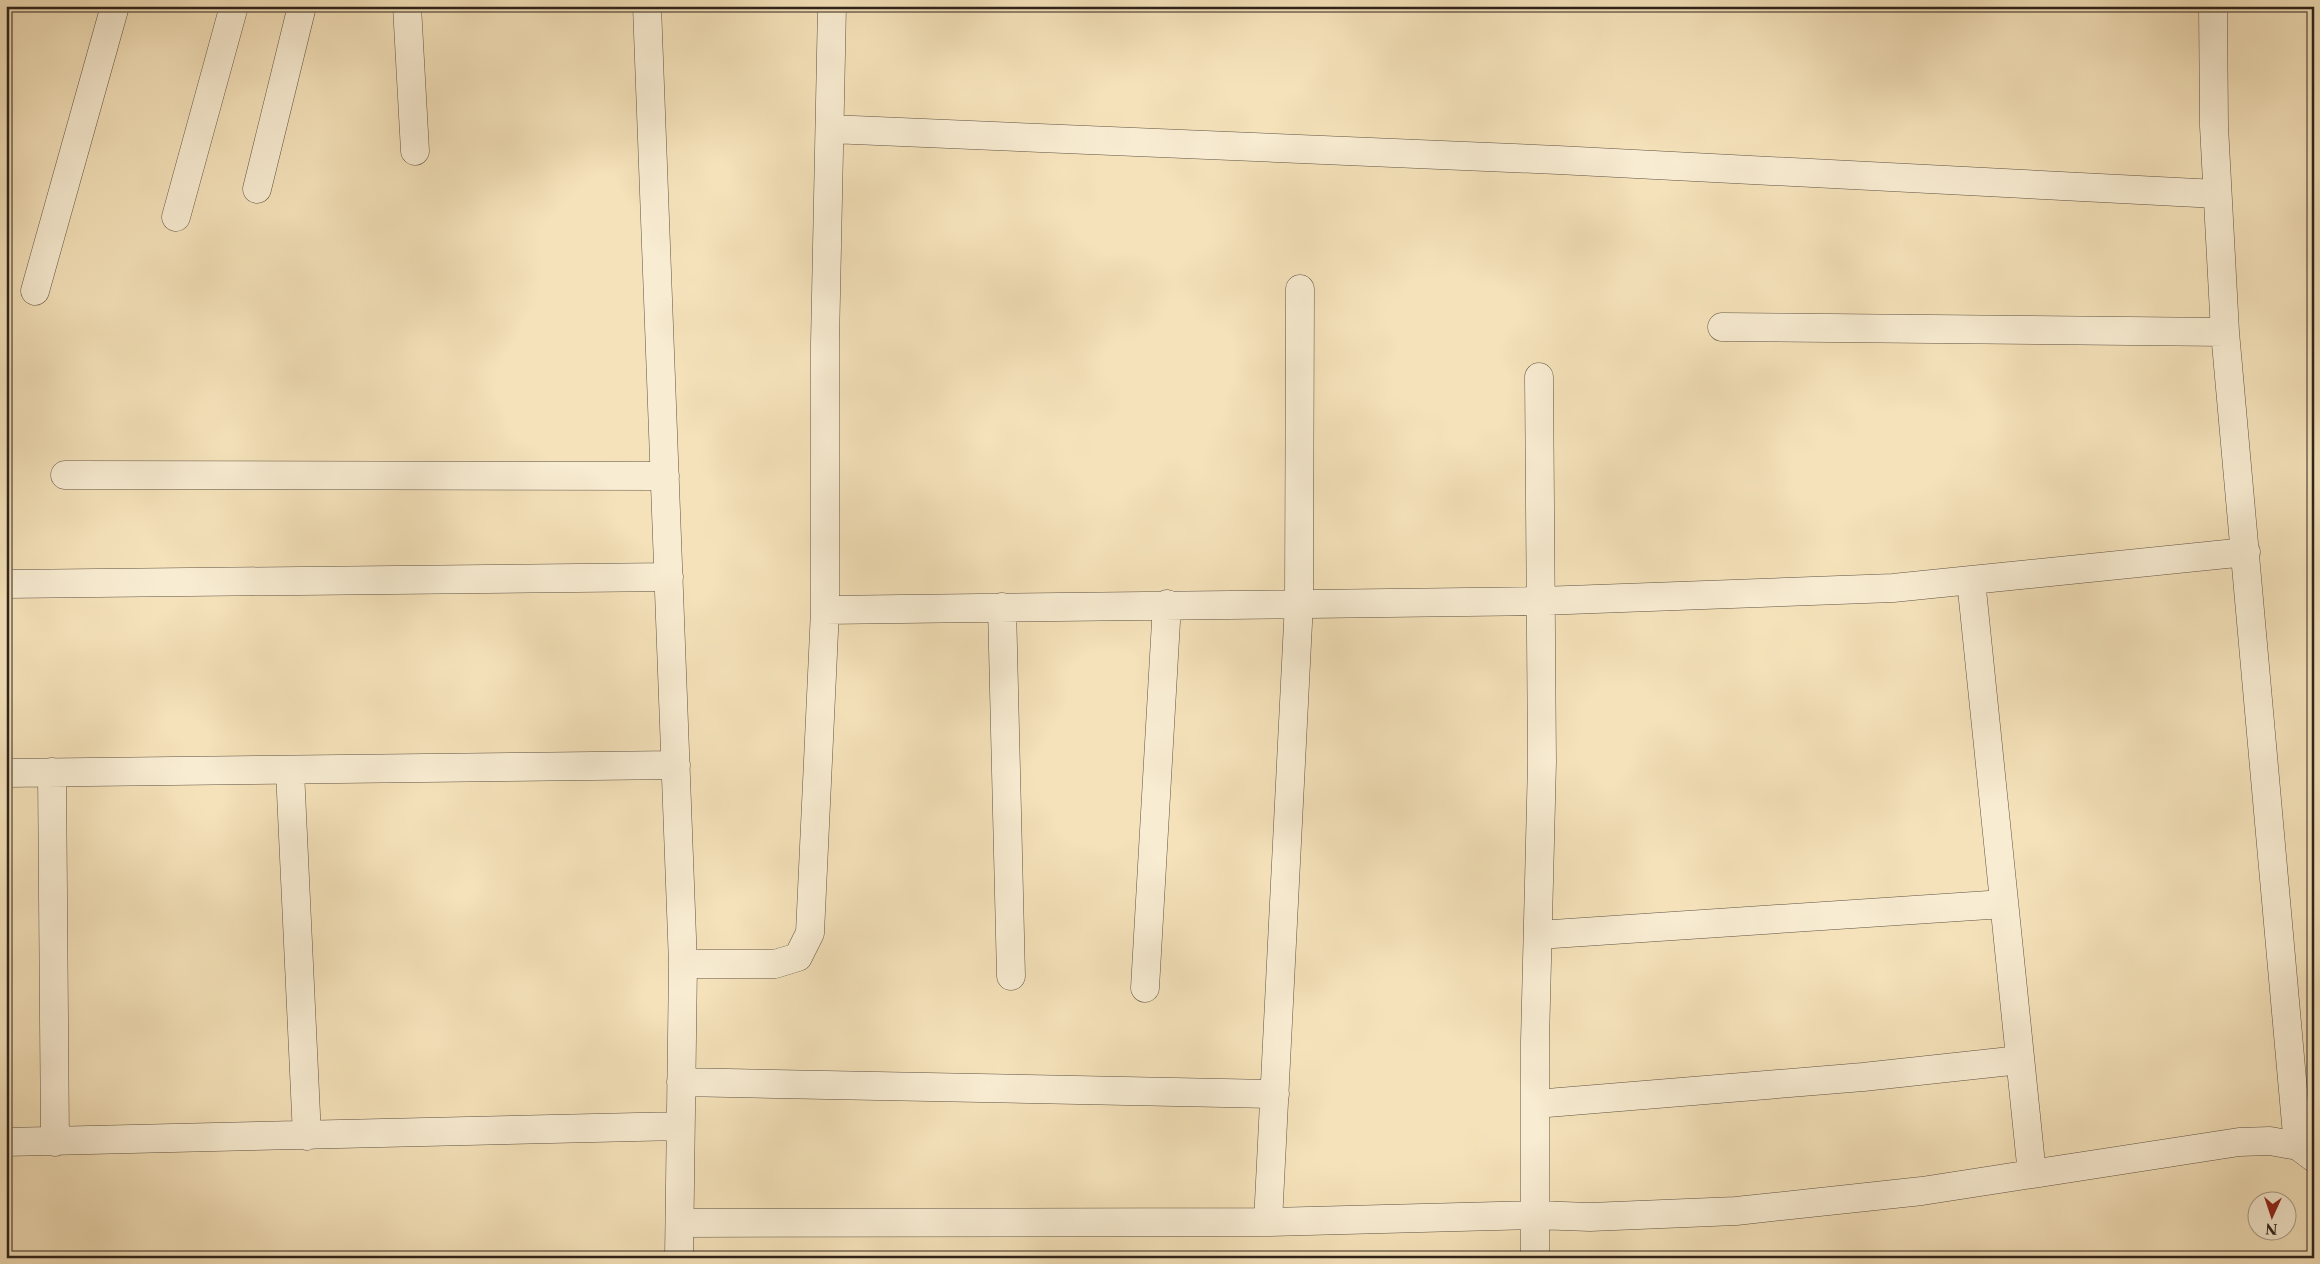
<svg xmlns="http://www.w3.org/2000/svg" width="2320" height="1264" viewBox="0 0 2320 1264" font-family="'Libre Caslon Text',serif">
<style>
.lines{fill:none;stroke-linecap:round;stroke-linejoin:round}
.minor-casing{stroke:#605343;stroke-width:29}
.minor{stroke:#f8ecd2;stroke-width:28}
</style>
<rect width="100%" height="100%" fill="#f5e2ba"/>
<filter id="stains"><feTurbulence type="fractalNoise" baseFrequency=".004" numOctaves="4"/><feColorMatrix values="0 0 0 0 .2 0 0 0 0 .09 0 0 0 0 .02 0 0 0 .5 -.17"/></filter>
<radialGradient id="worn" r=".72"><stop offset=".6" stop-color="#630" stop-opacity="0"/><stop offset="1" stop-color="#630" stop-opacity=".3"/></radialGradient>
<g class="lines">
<defs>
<path id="minor" d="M 407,6 L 415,151
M 647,6 L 683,964 L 679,1258
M 2213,6 L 2214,126 L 2225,332 L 2298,1146
M 830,129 L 1558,160 L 2217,194
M 257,189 L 302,6
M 176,217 L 234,6
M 35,291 L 115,6
M 1722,327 L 2225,332
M 65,475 L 665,476
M 1971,580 L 2032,1174
M 6,584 L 669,577
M 1002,607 L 1011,976
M 825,610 L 1541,601 L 1893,588 L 2246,552
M 290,771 L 307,1136
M 52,772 L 55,1142
M 6,773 L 676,765
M 1538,935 L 2004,904
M 683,964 L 775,964 L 798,957 L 810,933 L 825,610 L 825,343 L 832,6
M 1145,988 L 1167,604
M 681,1082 L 1275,1094
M 1535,1104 L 1863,1077 L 2020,1060
M 6,1142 L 680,1126
M 1268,1222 L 1299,603 L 1300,289
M 681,1223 L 1268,1222 L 1535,1215 L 1590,1217 L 1736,1211 L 1922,1191 L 2239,1142 L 2270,1141 L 2298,1146 L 2314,1158
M 1535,1258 L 1535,1041 L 1542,762 L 1539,377"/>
</defs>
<use href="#minor" class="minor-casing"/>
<use href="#minor" class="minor"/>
</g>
<rect width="2320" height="1264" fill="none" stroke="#f5e2ba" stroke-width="25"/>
<rect x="8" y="8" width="2305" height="1249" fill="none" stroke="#2f231b" stroke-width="2.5"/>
<rect x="12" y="12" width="2295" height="1239" fill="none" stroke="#2f231b"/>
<g transform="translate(2272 1216) rotate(183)"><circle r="24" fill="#f8ecd2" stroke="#a89c89"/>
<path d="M0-4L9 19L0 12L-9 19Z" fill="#8f2418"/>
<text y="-8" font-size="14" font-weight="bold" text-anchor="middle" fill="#2f231b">N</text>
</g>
<rect width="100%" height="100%" filter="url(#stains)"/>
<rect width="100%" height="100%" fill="url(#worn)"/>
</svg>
